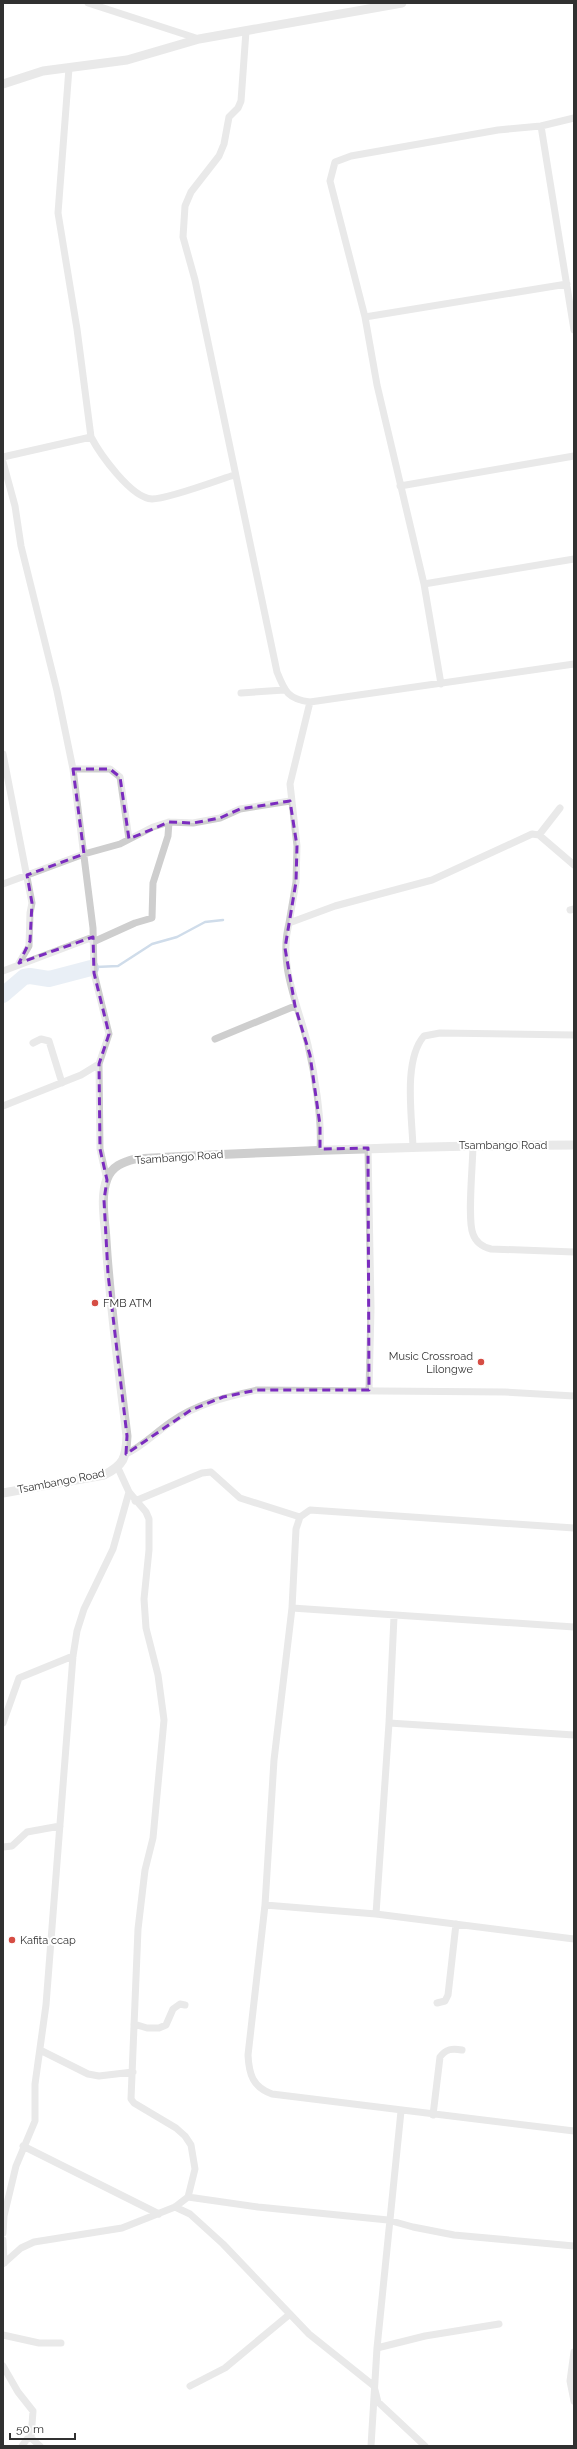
<svg xmlns="http://www.w3.org/2000/svg" width="577" height="2449" viewBox="0 0 577 2449" font-family="Raleway,sans-serif">
<style>
.lines{fill:none;stroke-linecap:round;stroke-linejoin:round}
.stream{stroke:#cfdcea;stroke-width:2.5}
.river{stroke:#cfdcea;stroke-width:16}
.minor{stroke:#cecece;stroke-width:7}
.tertiary{stroke:#cecece;stroke-width:9}
.marked{fill:none;stroke:#7b2cbf;stroke-width:3;stroke-dasharray:8 5;stroke-linejoin:round}
.poi-dot{fill:#d64d44;stroke:#fff;stroke-width:1.5}
.labels{text-anchor:middle;stroke-width:4;stroke-linejoin:round;paint-order:stroke}
.street-label{font-size:11px;fill:#313131;stroke:#fff}
.poi-label{font-size:11px;fill:#313131;stroke:#fff;text-anchor:start}
</style>
<rect width="100%" height="100%" fill="#fff"/>
<g class="lines">
<path class="stream" d="M 96,967 L 118,966 L 152,944 L 177,937 L 205,922 L 223,920"/>
<path class="river" d="M 3,995 L 24,977 L 30,976 L 49,979 L 91,968"/>
<path class="minor" d="M 88,3 L 199,39
M 246,31 L 241,101 L 238,108 L 229,117 L 224,144 L 219,156 L 191,192 L 185,206 L 183,237 L 195,280 L 277,672 C 285,692 288,699 310,702 L 574,664
M 69,68 L 58,213 L 77,329 L 91,437 C 100,454 131,498 152,499 C 168,499 216,481 234,475
M 541,126 L 574,330
M 365,317 L 567,284
M 3,457 L 91,437
M 3,462 L 15,506 L 21,546 L 57,691 L 73,769 L 93,928 L 94,973 L 109,1034 L 99,1064 L 100,1149 L 107,1180
M 400,486 L 574,456
M 424,584 L 574,559
M 441,684 L 424,584 L 377,385 L 365,317 L 330,181 L 335,162 L 351,156 L 498,130 L 541,126 L 574,118
M 241,693 L 284,690
M 3,754 L 32,903 L 30,913 L 29,946 L 19,963
M 73,769 L 110,769 L 120,777 L 129,839
M 539,835 L 560,808
M 3,884 L 84,854 L 120,844 L 153,827 L 169,822 L 193,823 L 220,818 L 240,809 L 290,801
M 570,910 L 574,909
M 289,923 L 296,882 L 297,846 L 290,784 L 310,702
M 93,942 L 135,923 L 152,918 L 153,883 L 168,836 L 169,822
M 3,971 L 93,937
M 215,1039 L 295,1006
M 33,1043 L 41,1039 L 49,1041 L 62,1083
M 3,1106 L 81,1075 L 99,1064
M 473,1145 C 473,1163 467,1220 473,1234 C 476,1243 483,1247 491,1249 L 574,1252
M 413,1147 C 412,1117 403,1060 424,1036 L 440,1033 L 574,1035
M 368,1148 L 371,1308 L 369,1390
M 320,1149 C 322,1120 315,1075 308,1045 C 298,1004 278,966 289,923 L 335,906 L 432,880 L 532,834 L 539,835 L 574,865
M 126,1454 C 143,1446 155,1433 171,1422 C 196,1404 226,1397 257,1390 L 505,1392 L 574,1396
M 135,1501 L 202,1473 L 211,1472 L 240,1498 L 300,1517
M 574,1528 L 310,1510 L 300,1517 L 296,1529 L 292,1608 L 274,1760 L 265,1905 L 248,2055 C 249,2075 253,2087 272,2094 L 574,2131
M 292,1608 L 574,1627
M 3,1723 L 19,1678 L 73,1656
M 389,1723 L 574,1735
M 3,1847 L 12,1846 L 27,1832 L 60,1826
M 265,1905 L 376,1914 L 574,1939
M 376,1914 L 389,1723 L 394,1617
M 437,2003 L 445,2001 L 448,1995 L 456,1924
M 134,2024 L 147,2028 L 159,2028 L 166,2025 L 173,2009 L 180,2004 L 185,2005
M 40,2050 L 88,2074 L 99,2076 L 133,2072
M 433,2115 L 440,2057 C 446,2049 452,2048 462,2050
M 23,2146 L 159,2214
M 188,2197 L 258,2207 L 388,2220 L 413,2227 L 454,2235 L 574,2246
M 175,2207 L 190,2214 L 223,2244 L 309,2334 L 374,2386 L 378,2402 L 425,2446
M 3,2233 L 4,2216 L 16,2166 L 35,2121 L 35,2084 L 46,2005 L 73,1656 L 77,1631 L 84,1609 L 113,1549 L 129,1492
M 3,2240 L 4,2263
M 3,2264 L 21,2248 L 34,2242 L 122,2228 L 175,2207 L 188,2197 L 195,2169 L 191,2145 L 185,2136 L 176,2128 L 134,2103 L 131,2099 L 138,1929 L 145,1870 L 153,1838 L 164,1720 L 158,1675 L 146,1628 L 144,1599 L 149,1550 L 149,1519 L 146,1512 L 129,1492 L 118,1468
M 3,2335 L 39,2343 L 61,2343
M 377,2348 L 425,2336 L 499,2324
M 574,2352 L 570,2381 L 574,2401
M 3,2366 L 18,2392 L 33,2411 L 31,2438
M 190,2386 L 225,2368 L 290,2314
M 22,2446 L 27,2439 L 31,2438 L 40,2446
M 371,2446 L 377,2348 L 401,2111"/>
<path class="tertiary" d="M 3,84 L 43,71 L 127,60 L 199,39 L 402,3
M 3,1493 L 104,1475 C 124,1465 126,1458 127,1436 C 119,1371 110,1305 106,1240 C 105,1221 100,1197 107,1179 C 112,1166 123,1162 135,1159 C 282,1151 427,1145 574,1145"/>
</g>
<path d="M0 0H577V2449H0ZM 73,769 L 110,769 L 120,777 L 129,839 L 169,822 L 193,823 L 220,818 L 240,809 L 290,801 L 297,846 L 296,882 L 285,948 L 295,1006 L 310,1055 L 320,1125 L 320,1149 L 368,1148 L 369,1390 L 257,1390 L 223,1397 L 191,1410 L 126,1454 L 127,1436 L 108,1274 L 104,1200 L 107,1180 L 100,1149 L 99,1064 L 109,1034 L 94,973 L 93,937 L 19,963 L 30,941 L 32,903 L 27,875 L 84,854 Z" fill="#fff" fill-opacity=".55" fill-rule="evenodd"/>
<path class="marked" d="M 73,769 L 110,769 L 120,777 L 129,839 L 169,822 L 193,823 L 220,818 L 240,809 L 290,801 L 297,846 L 296,882 L 285,948 L 295,1006 L 310,1055 L 320,1125 L 320,1149 L 368,1148 L 369,1390 L 257,1390 L 223,1397 L 191,1410 L 126,1454 L 127,1436 L 108,1274 L 104,1200 L 107,1180 L 100,1149 L 99,1064 L 109,1034 L 94,973 L 93,937 L 19,963 L 30,941 L 32,903 L 27,875 L 84,854 Z"/>
<g class="poi-dot">
<circle cx="95" cy="1303" r="4"/>
<circle cx="481" cy="1362" r="4"/>
<circle cx="12" cy="1940" r="4"/>
</g>
<g class="labels">
<g class="street-label">
<text x="503" y="1149">Tsambango Road</text>
<text transform="translate(179 1157) rotate(-4)" y="4">Tsambango Road</text>
<text transform="translate(61 1481) rotate(-11)" y="4">Tsambango Road</text>
</g>
<g class="poi-label">
<text x="103" y="1307">FMB ATM</text>
<text x="473" y="1360" text-anchor="end">Music Crossroad<tspan x="473" dy="13">Lilongwe</tspan></text>
<text x="20" y="1944">Kafita ccap</text>
</g>
</g>
<rect width="577" height="2449" fill="none" stroke="#313131" stroke-width="8"/>
<path d="M10 2433v6h65v-6" fill="none" stroke="#313131" stroke-width="2"/>
<text x="16" y="2433" font-size="12" fill="#313131" stroke="#ffffff" stroke-width="3" paint-order="stroke">50 m</text>
</svg>
